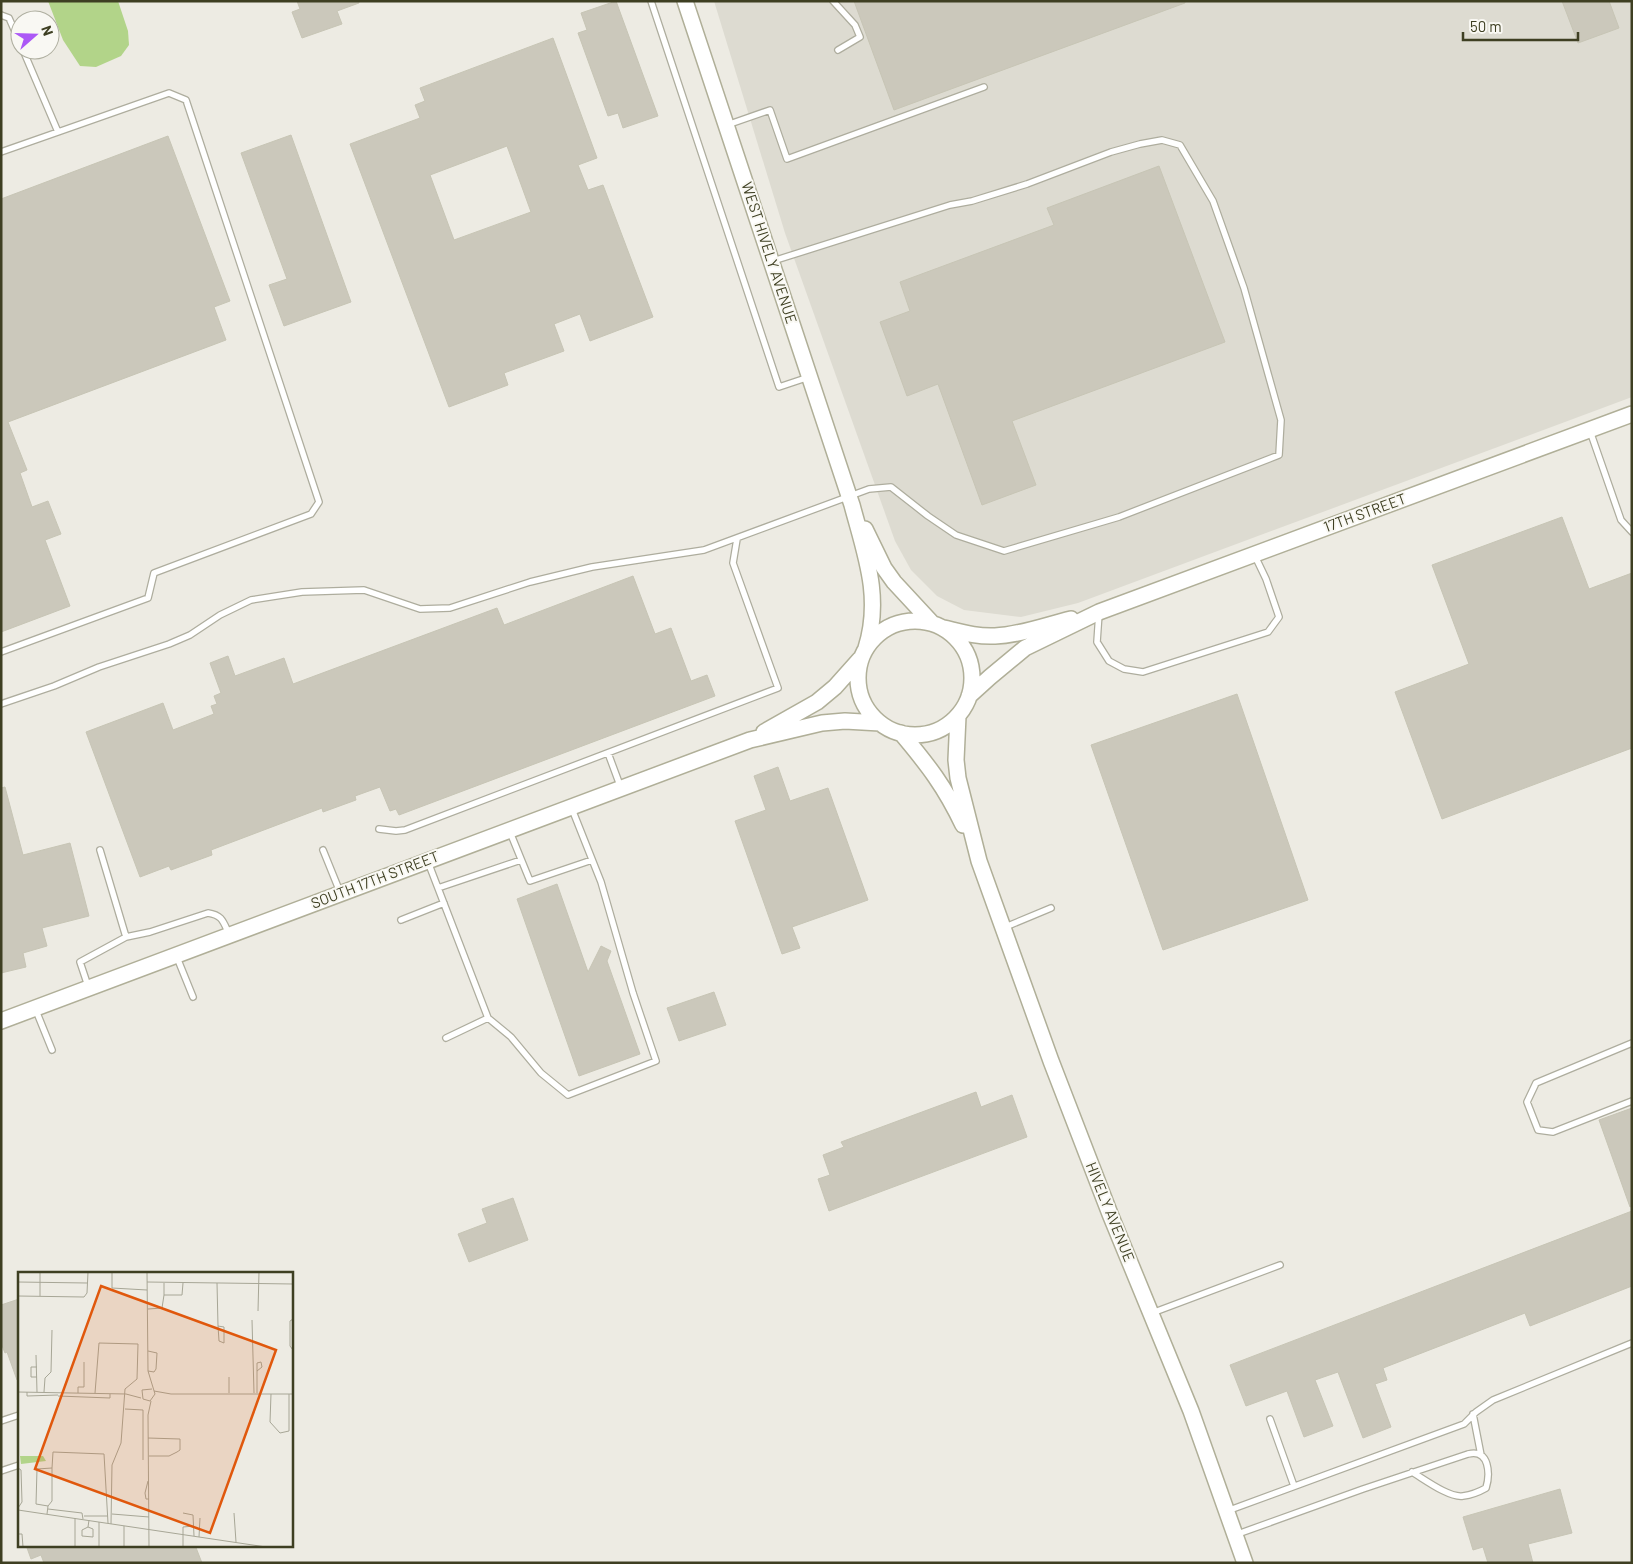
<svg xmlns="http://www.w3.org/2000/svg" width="1633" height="1564" viewBox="0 0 1633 1564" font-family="Barlow,sans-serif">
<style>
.built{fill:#dddbd1}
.water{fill:#b2d489}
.building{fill:#cbc8bb;stroke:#c7c5b5;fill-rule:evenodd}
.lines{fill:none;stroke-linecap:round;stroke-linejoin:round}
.lane-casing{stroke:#aead9e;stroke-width:8}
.secondary-casing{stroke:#b0af98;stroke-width:18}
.lane{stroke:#fff;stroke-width:5.5}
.secondary{stroke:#fff;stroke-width:15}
.labels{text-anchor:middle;stroke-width:4;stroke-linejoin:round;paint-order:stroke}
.street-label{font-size:15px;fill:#3e3f22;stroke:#f9f8f3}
.inset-road{fill:none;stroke:#a7a696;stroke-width:1}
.view{fill:#e0580d;fill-opacity:0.15;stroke:#e0580d;stroke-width:2.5}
.inset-edge{fill:none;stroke:#3e3f22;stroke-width:2.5}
</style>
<rect width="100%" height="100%" fill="#edebe3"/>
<path class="built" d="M 714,1 L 1632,1 L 1632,397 L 1078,603 L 1021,617 L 964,610 L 937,596 L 911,570 L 895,541 L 785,233 Z"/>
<path class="water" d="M 48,1 L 118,1 L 128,31 L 129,45 L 121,56 L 96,67 L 80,66 L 63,40 Z"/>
<path class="building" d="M 297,1 L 359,1 L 359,3 L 337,11 L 342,24 L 302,38 L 292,12 L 300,9 Z
M 616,1 L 658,116 L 623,128 L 618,113 L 608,116 L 578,33 L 587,30 L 581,13 Z
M 854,1 L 1185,1 L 1185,3 L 894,110 Z
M 1562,1 L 1609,1 L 1619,28 L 1578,43 Z
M 553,38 L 597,158 L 578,165 L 588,190 L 603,185 L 653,317 L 590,341 L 580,314 L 554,324 L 564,351 L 504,373 L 508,385 L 449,407 L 350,144 L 420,118 L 415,105 L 425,101 L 420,88 ZM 507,146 L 531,212 L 454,240 L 430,175 Z
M 291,135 L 351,302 L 284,326 L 269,285 L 287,279 L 241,153 Z
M 168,136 L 230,301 L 214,307 L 226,340 L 8,422 L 27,470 L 20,473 L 32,507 L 48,501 L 61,534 L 45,540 L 70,606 L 1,632 L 1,199 Z
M 1159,166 L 1225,342 L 1012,421 L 1036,485 L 982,505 L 938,384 L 907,396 L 880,322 L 910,311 L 900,282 L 1054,225 L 1047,208 Z
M 1562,517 L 1589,589 L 1632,573 L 1632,748 L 1442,819 L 1395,692 L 1469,664 L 1432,565 Z
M 633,576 L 655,634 L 671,628 L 691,681 L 707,675 L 715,696 L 399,815 L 396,809 L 390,811 L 380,787 L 355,796 L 356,800 L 323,812 L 322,808 L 211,850 L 212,855 L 171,870 L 169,866 L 140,877 L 86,732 L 163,703 L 173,730 L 214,714 L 211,706 L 217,704 L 214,696 L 221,693 L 210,663 L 228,656 L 235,676 L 284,658 L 293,684 L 497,608 L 504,625 Z
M 1237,694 L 1308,900 L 1163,950 L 1091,745 Z
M 778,767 L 790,801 L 828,788 L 868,900 L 792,927 L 800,948 L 782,954 L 735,821 L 766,810 L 754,776 Z
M 5,787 L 23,855 L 70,843 L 89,916 L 42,928 L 47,946 L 23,953 L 26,967 L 1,973 L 1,788 Z
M 557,884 L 588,972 L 601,946 L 611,951 L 607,961 L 640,1054 L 579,1076 L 517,899 Z
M 714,992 L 726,1025 L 679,1041 L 667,1008 Z
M 976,1092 L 981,1107 L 1012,1095 L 1027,1137 L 829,1211 L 818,1179 L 830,1175 L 823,1155 L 844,1147 L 841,1142 Z
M 1632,1108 L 1632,1206 L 1630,1207 L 1599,1120 Z
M 513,1198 L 528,1240 L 469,1262 L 458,1234 L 487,1223 L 482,1209 Z
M 1632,1211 L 1632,1286 L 1530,1326 L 1525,1313 L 1383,1368 L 1387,1380 L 1375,1384 L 1391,1427 L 1363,1438 L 1338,1372 L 1315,1380 L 1333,1426 L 1304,1437 L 1287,1391 L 1246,1406 L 1230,1365 Z
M 19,1299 L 19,1380 L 17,1380 L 7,1352 L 5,1353 L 1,1343 L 1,1305 Z
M 1560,1489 L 1572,1533 L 1528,1544 L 1533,1563 L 1488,1563 L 1483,1547 L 1473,1550 L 1463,1517 Z
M 26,1545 L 195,1545 L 202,1563 L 44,1563 L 41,1555 L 31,1559 Z"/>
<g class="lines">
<defs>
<path id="lane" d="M 651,1 L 779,387 L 809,377
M 833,1 L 855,25 L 860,37 L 838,50
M 1,15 L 9,18 L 20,43
M 727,125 L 770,110 L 787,159 L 984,87
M 1,152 L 58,132
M 1590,431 L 1621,520 L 1632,532
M 1099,613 L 1097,642 L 1109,661 L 1124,669 L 1143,672 L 1268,632 L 1279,617 L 1266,579 L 1255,556
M 1,652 L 148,598 L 154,573 L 311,514 L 319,502 L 186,100 L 169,93 L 58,132 L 23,50
M 1,704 L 54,686 L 99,667 L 169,644 L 190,635 L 220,615 L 251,600 L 302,592 L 364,590 L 420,609 L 450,608 L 530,582 L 592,567 L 704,550 L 869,489 L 891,487 L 928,516 L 956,535 L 1004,551 L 1119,517 L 1279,455 L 1281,420 L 1244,288 L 1213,201 L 1180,145 L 1162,140 L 1140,144 L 1111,152 L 1027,184 L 972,201 L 950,205 L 773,261
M 608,753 L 621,788
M 379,829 L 396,831 L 405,830 L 778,688 L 733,563 L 737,539
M 510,832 L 530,881 L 592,860
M 100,850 L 126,937
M 323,850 L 340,892
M 428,862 L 488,1018 L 511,1037 L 541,1073 L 568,1095 L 656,1061 L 633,993 L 601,882 L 572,809
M 438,888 L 521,860
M 401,920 L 444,903
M 1003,928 L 1051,908
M 176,955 L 193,997
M 88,986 L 80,962 L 126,937 L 150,932 L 208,913 C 222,915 223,921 229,934
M 35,1008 L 52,1050
M 446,1038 L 488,1018
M 1632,1043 L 1536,1083 L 1527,1102 L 1538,1130 L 1553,1132 L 1632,1101
M 1152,1313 L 1280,1265
M 1473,1414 L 1481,1455
M 1270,1419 L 1294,1486
M 1,1421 L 19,1415
M 1,1471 L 19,1465
M 1227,1511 L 1464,1424 L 1476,1412 L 1493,1400 L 1632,1343
M 1235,1535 L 1363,1489 L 1468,1454 C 1490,1448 1490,1475 1486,1488 C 1479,1492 1471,1495 1463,1496 C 1449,1498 1424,1479 1412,1472"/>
<path id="secondary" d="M 685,1 L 852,505 C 865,554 882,597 866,648
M 865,529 L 884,568 L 894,582 L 932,623
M858 678a57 57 0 1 1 114 0a57 57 0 1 1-114 0Z
M 944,628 C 961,632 977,637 995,636 C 1020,635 1046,625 1071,619
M 969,696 L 990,677 L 1025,648 L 1099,612 L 1632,414
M 958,716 L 956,760 L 958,778 L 979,861 L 1051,1061 L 1110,1214 L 1191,1411 L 1245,1563
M 764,732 L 817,702 L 835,687 L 860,659
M 901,733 C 928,765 945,787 963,825
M 1,1021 L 750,740 L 822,723 L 845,721 L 880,723"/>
</defs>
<use href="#lane" class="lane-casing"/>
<use href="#secondary" class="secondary-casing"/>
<use href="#lane" class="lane"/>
<use href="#secondary" class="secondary"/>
</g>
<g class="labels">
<g class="street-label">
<text transform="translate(769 253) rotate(72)" y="5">WEST HIVELY AVENUE</text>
<text transform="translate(1365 513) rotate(-20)" y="5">17TH STREET</text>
<text transform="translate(375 880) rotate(-21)" y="5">SOUTH 17TH STREET</text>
<text transform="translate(1110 1212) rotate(68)" y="5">HIVELY AVENUE</text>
</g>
</g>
<g transform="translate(18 1272)">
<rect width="275" height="275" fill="#edebe3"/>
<path d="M 2,184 L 25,184 L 28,189 L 3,192 Z" fill="#b2d489"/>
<path class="inset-road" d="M 94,0 L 94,16 L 129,18M 129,0 L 130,99 L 137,122 L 132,129 L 125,127 L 124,118 L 134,117M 0,10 L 69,11M 129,10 L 275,12M 146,11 L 146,23 L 164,23 L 165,11M 199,11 L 200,54 L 201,69 L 206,71 L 206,55 L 200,54M 0,24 L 66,25 L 69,21 L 70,0M 22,24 L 22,0M 130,37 L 144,36 L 146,23M 240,39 L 241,0M 275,47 L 272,49 L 272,74 L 275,78M 234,48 L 236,121M 18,83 L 19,120M 130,99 L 136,100 L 138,97 L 139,81 L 130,79M 19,105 L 13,105 L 13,95 L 19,95M 211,105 L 211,121M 136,119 L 153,122 L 275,122M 0,120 L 108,122 L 123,126M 9,120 L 9,124 L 40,123M 26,120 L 27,106 L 33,100 L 34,58M 60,121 L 60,115 L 66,115 L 66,90M 77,121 L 81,71 L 120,72 L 119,107 L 107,117 L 103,171 L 94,193 L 93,252M 239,121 L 239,91 L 243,90 L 244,95 L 239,99M 253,122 L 252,150 L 262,161 L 271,159 L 271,122M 40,124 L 92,126 L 92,122M 107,137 L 125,138 L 125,188M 130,166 L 162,167 L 162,178 L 159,180 L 151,184 L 131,184M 0,196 L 3,198 L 4,230 L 0,236M 130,209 L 127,221 L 128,227 L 131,227M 30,234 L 34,229 L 34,196M 30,237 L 64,241 L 65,247M 0,238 L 248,275M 165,241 L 175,243 L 176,264M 216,241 L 218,270M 29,242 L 30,234 L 18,232 L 19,197 L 34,196 L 35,180 L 86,182 L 90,251M 94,242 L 131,245M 66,244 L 90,244M 57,246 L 57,275M 81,250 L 81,275M 70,255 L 75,257 L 75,265 L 64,264 L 64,258 L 70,255 L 71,248M 0,262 L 4,262 L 5,275M 181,265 L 182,246M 106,275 L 106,254M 131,275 L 130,143 L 133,129M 165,275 L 165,255 L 176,254"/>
<path class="view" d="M 83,14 L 258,78 L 192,261 L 17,197 Z"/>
<rect width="275" height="275" class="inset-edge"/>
</g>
<rect width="1633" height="1564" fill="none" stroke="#3e3f22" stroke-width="5"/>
<g transform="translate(35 35) rotate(70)"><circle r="24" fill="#f9f8f3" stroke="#aeae9f"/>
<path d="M0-4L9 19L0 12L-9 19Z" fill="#ac58f6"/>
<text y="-8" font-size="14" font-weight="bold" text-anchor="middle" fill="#3e3f22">N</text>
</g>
<path d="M1463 32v8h115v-8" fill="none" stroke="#3e3f22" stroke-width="2.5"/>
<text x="1470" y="32" font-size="15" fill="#3e3f22" stroke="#f9f8f3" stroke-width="4" paint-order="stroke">50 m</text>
</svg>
